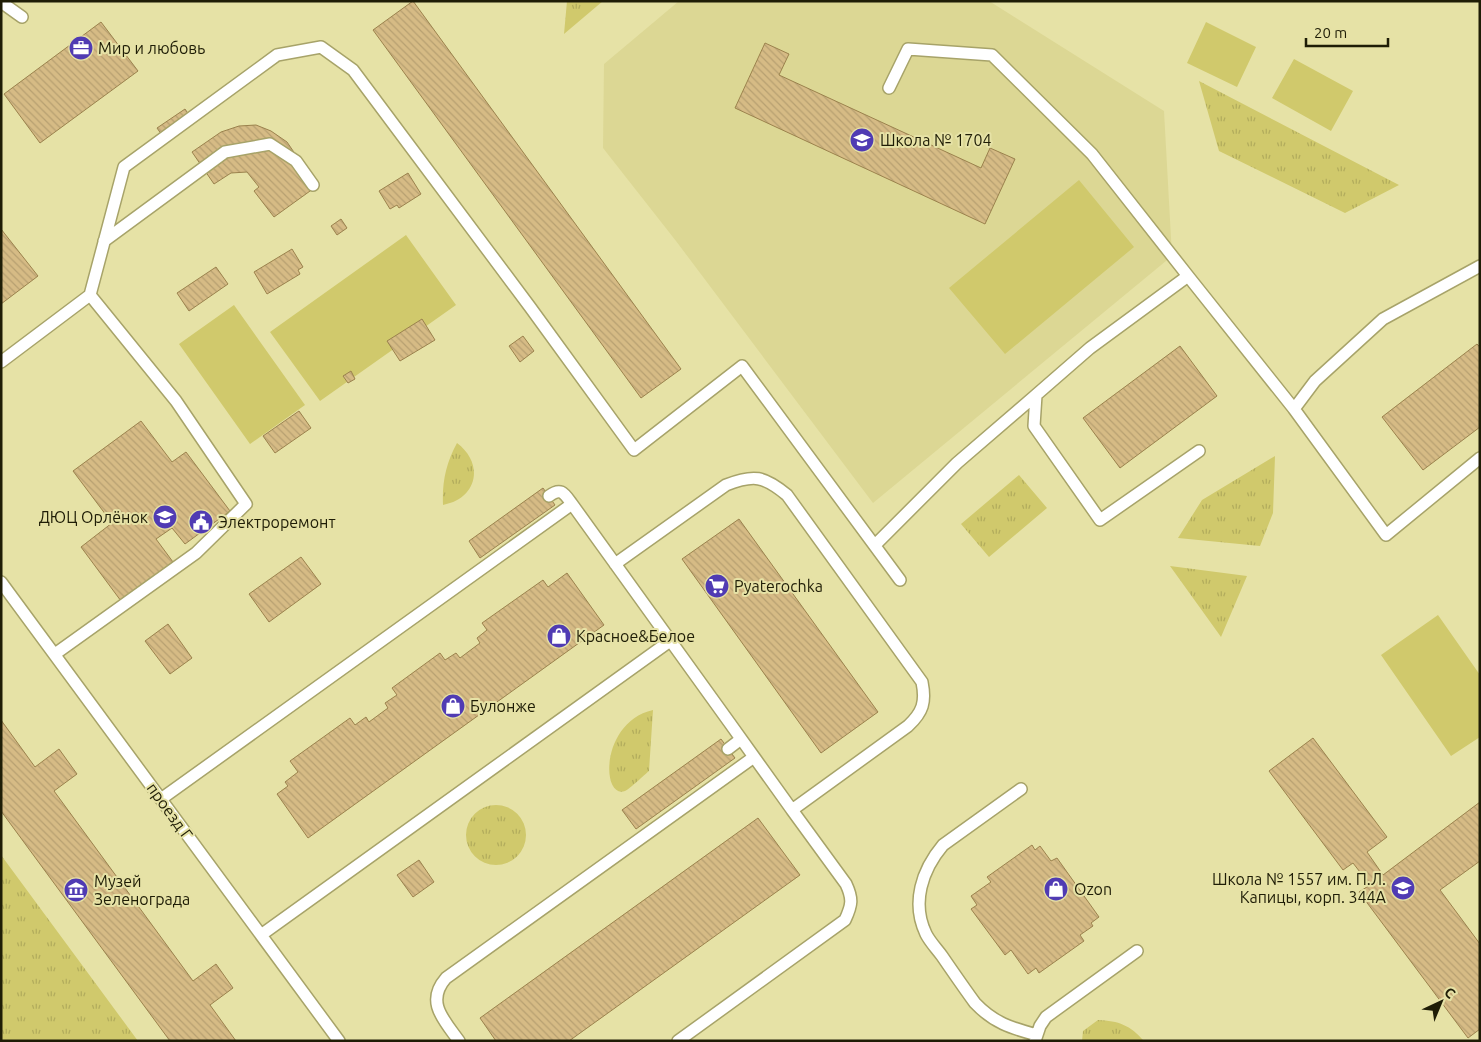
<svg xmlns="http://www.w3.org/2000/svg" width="1481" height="1042" viewBox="0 0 1481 1042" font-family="Ubuntu,sans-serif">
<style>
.built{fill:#dcd794}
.grass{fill:url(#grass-tufts)}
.pitch{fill:#d0c96c}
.building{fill:url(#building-back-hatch);stroke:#9b824d}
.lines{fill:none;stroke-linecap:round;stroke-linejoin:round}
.lane-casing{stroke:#a7a369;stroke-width:14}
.lane{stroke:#fff;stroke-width:11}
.labels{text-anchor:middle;stroke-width:4;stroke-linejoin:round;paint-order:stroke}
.poi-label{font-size:16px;fill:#1f1d06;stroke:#e6e2a6;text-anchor:start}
.street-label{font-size:16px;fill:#1f1d06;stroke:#e6e2a6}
</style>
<defs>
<pattern id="grass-tufts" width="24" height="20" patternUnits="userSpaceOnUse" patternTransform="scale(1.25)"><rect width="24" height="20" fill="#d0c96c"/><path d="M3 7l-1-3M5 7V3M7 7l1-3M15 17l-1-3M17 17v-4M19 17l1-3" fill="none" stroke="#b2ac5c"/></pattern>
<pattern id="building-back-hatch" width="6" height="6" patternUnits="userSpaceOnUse" patternTransform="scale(1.25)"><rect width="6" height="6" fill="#d6bb85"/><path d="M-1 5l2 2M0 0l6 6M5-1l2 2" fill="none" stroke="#b7a071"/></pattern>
</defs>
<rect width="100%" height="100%" fill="#e6e2a6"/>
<path class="built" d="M 679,1 L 989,1 L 1164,111 L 1172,256 L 873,503 L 676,241 L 603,148 L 604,64 Z"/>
<path class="grass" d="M 567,1 L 603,1 L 564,34 Z
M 1199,81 L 1399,185 L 1345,213 L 1219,151 Z
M 457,443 C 485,464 477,499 443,505 C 442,482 446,463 457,443 Z
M 1275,456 L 1273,513 L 1260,546 L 1178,538 L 1202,500 Z
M 1019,475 L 1047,508 L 989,557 L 961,524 Z
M 1170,566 L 1247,576 L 1221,637 Z
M 653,710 L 649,771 C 644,775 630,789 625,791 C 601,800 600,722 653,710 Z
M466 835a30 30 0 1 1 60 0a30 30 0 1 1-60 0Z
M 1,855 L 138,1041 L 1,1041 Z
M 1098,1020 C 1119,1021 1130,1025 1144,1041 L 1082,1041 L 1083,1031 Z"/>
<path class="pitch" d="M 1206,22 L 1256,47 L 1237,87 L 1187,63 Z
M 1294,59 L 1353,91 L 1331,131 L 1272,98 Z
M 1079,180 L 1134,247 L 1005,354 L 949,288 Z
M 406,235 L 456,305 L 320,401 L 270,332 Z
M 234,305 L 305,405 L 250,444 L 179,344 Z
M 1438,615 L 1480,675 L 1480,737 L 1451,756 L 1381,655 Z"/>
<path class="building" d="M 413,1 L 681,369 L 641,398 L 373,30 Z
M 101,22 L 138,71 L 40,143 L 4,94 Z
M 765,43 L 789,54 L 779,75 L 981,168 L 990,148 L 1015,159 L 985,224 L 735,108 Z
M 185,109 L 194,122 L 166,141 L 157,128 Z
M 256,125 L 271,131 L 287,142 L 317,186 L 274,217 L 254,191 L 259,187 L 247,172 L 231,173 L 214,184 L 192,152 L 221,132 L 239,126 Z
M 408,173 L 421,194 L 399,208 L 397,205 L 390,209 L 379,191 Z
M 341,219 L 347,228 L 337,235 L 331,226 Z
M 1,229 L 38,276 L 1,304 Z
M 292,249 L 303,267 L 298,270 L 300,274 L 267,294 L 254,272 Z
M 216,267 L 228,284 L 189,311 L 177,293 Z
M 422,319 L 435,340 L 400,361 L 387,341 Z
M 523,336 L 534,351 L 520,362 L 509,346 Z
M 1477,344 L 1480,347 L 1480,427 L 1423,470 L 1382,417 Z
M 1180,346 L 1217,396 L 1120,468 L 1083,418 Z
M 351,371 L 355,379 L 348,383 L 343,376 Z
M 299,411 L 311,428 L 275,453 L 263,436 Z
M 141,421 L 172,462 L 186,452 L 230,511 L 185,544 L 172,528 L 156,539 L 173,562 L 121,601 L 81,547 L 112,523 L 73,471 Z
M 543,488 L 555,505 L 480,558 L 469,541 Z
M 739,519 L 878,712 L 821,753 L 682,559 Z
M 301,557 L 321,584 L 269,622 L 249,594 Z
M 567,573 L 604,625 L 308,838 L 277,794 L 288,786 L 285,782 L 298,772 L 290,761 L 350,718 L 355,725 L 366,717 L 369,722 L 388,708 L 385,703 L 397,695 L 392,688 L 440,653 L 445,660 L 456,653 L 460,658 L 480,643 L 477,638 L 487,630 L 482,623 L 543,580 L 548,587 Z
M 168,624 L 192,658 L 170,674 L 145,641 Z
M 1,720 L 35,767 L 59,749 L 77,774 L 54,791 L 193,981 L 216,964 L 233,988 L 210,1005 L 236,1041 L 170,1041 L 1,811 Z
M 1313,738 L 1387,837 L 1367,852 L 1383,875 L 1480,802 L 1480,861 L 1440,890 L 1480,944 L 1480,1029 L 1468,1038 L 1359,892 L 1370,885 L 1353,863 L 1343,870 L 1269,771 Z
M 721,739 L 735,758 L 636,829 L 622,810 Z
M 758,818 L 800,875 L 569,1041 L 496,1041 L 480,1018 Z
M 1032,845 L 1035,850 L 1040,846 L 1051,861 L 1057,858 L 1099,917 L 1091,923 L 1093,926 L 1080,935 L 1084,941 L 1039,973 L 1036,968 L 1028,974 L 1011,950 L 1005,955 L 971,909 L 977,905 L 971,896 L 991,882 L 987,877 Z
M 419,860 L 434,882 L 413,897 L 397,875 Z"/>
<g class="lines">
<defs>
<path id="lane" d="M 1,2 L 22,17
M 889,88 L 908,49 L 992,55 L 1092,154 L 1188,276
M 104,241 L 225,152 L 270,144 L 296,161 L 313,185
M 1,362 L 90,295 L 124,167 L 277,55 L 321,47 L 353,70 L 530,307 L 634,450 L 742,366 L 900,580
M 1294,409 L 1315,381 L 1383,319 L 1480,266
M 1199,451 L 1100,520 L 1034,426 L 1036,395 L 1090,348 L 1188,276 L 1294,409 L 1386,535 L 1480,458
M 549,496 C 561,487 564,493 572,504
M 875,545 L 957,463 L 1036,395
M 1,582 L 339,1041
M 55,654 L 196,553 L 246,504 L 176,401 L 90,295
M 728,749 L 741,739
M 1021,789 L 943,845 C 922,870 911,903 926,934 C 930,942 937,949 942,956 C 953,972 964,988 975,1003 C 994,1023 1011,1028 1037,1035
M 161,799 L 572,504 L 729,722 L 792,810 L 908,726 C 923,712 926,702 922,682 L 787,495 C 764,476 754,474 726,485 L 615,564
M 261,935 L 670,641
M 459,1041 C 444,1020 425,1002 446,978 L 754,757
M 678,1041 L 845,920 C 852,905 853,899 846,884 L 792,810
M 1035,1041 L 1040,1026 L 1046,1017 L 1137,951"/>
</defs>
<use href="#lane" class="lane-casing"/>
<use href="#lane" class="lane"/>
</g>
<defs>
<symbol id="office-disc" viewBox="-11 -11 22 22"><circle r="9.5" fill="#503bb3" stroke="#e6e2a6"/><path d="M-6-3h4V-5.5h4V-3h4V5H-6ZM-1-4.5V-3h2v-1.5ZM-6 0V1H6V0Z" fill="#fff"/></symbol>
<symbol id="school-disc" viewBox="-11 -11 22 22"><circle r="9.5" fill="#503bb3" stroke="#e6e2a6"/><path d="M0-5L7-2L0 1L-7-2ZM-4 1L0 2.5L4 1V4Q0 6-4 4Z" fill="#fff"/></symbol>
<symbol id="civic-disc" viewBox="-11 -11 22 22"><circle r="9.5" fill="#503bb3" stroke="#e6e2a6"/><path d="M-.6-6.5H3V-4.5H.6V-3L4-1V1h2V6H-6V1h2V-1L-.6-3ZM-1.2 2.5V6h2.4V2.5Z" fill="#fff"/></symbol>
<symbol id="supermarket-disc" viewBox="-11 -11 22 22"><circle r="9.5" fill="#503bb3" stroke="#e6e2a6"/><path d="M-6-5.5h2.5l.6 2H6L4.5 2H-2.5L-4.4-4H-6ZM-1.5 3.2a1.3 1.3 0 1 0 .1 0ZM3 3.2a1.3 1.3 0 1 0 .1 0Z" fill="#fff"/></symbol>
<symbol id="shop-disc" viewBox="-11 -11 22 22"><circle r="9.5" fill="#503bb3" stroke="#e6e2a6"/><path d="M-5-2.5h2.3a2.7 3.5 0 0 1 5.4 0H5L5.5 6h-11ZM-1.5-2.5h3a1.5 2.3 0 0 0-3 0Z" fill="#fff"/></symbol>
<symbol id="museum-disc" viewBox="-11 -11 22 22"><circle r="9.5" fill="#503bb3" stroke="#e6e2a6"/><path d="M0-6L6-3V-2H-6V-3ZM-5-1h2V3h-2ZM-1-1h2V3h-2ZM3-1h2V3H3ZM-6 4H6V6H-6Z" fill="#fff"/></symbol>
</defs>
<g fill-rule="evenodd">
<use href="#office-disc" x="67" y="34" width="28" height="28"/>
<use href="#school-disc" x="848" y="126" width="28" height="28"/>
<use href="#school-disc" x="151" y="503" width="28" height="28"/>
<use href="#civic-disc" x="187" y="508" width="28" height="28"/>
<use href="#supermarket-disc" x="703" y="572" width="28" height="28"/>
<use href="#shop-disc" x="545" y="622" width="28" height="28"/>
<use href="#shop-disc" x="439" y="692" width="28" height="28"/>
<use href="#school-disc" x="1389" y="874" width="28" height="28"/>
<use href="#shop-disc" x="1042" y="875" width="28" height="28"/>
<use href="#museum-disc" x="62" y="876" width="28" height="28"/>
</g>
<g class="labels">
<g class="poi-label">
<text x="98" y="54">Мир и любовь</text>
<text x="880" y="146">Школа № 1704</text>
<text x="148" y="523" text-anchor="end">ДЮЦ Орлёнок</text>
<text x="218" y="528">Электроремонт</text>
<text x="734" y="592">Pyaterochka</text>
<text x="576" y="642">Красное&amp;Белое</text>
<text x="470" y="712">Булонже</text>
<text x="1386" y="885" text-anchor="end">Школа № 1557 им. П.Л.<tspan x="1386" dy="18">Капицы, корп. 344А</tspan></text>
<text x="94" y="887">Музей<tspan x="94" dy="18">Зеленограда</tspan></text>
<text x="1074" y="895">Ozon</text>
</g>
<g class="street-label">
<text transform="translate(170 811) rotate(54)" y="6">проезд Г</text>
</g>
</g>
<rect width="1481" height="1042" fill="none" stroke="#1f1d06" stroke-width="5"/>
<g transform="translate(1441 1002) rotate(44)" stroke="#e6e2a6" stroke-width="4" paint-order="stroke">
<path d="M0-4L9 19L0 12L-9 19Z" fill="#1f1d06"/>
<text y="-8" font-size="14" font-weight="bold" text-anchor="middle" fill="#1f1d06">С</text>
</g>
<path d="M1306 38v8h82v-8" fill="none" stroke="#1f1d06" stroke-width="2.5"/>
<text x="1314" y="38" font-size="15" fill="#1f1d06" stroke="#e6e2a6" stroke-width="4" paint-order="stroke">20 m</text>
</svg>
